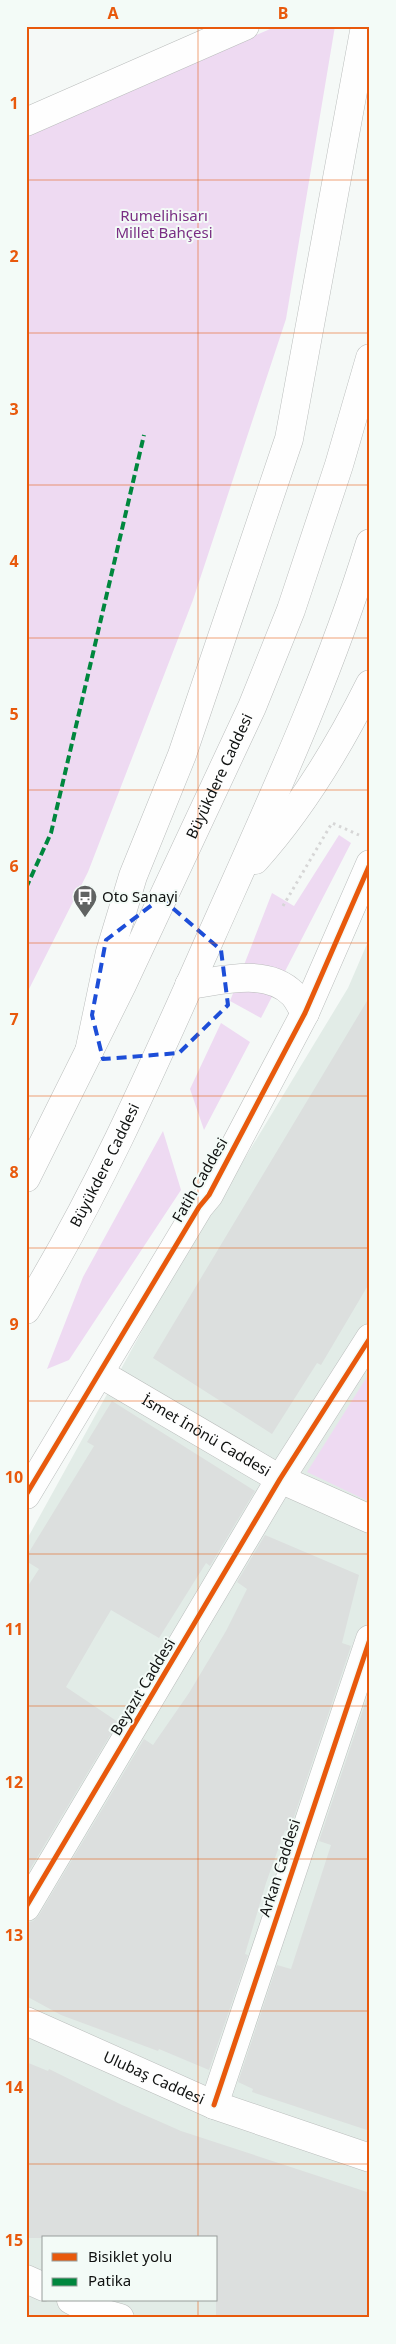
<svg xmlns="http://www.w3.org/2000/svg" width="396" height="2344" viewBox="0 0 396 2344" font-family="'Noto Sans',sans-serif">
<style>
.built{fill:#e2ece7;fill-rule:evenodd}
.green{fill:#eedaf2}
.building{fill:#dcdfde}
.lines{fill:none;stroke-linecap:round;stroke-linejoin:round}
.minor-casing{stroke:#babdbc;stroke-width:29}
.major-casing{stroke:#babdbc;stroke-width:29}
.path{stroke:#d6d6d6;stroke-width:3;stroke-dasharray:2.5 4;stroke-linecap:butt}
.minor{stroke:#fefefe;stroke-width:28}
.major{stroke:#fefefe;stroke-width:28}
.quiet{stroke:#00873e;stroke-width:4;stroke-dasharray:8 4;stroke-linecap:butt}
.cycleway-casing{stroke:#f3fbf7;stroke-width:8}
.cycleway{stroke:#e8590c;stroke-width:5}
.marked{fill:none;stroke:#1d4ed8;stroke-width:4;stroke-dasharray:10 6;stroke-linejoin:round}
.grid{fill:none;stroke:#e8590c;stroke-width:1;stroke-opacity:0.55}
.labels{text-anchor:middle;stroke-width:4;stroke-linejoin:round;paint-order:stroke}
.park-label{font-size:15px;fill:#792e83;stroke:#f3fbf7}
.street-label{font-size:15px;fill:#101211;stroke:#f3fbf7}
.poi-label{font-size:15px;fill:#101211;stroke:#f3fbf7;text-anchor:start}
.neatline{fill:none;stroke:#e8590c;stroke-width:2}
.grid-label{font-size:16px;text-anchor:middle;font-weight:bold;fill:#e8590c}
</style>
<rect width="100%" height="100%" fill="#f5f9f7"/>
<path class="built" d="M 370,937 L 370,2318 L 26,2318 L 26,1541 L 159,1300 L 348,988 ZM 44,2238 L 216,2238 L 216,2300 L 44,2300 Z"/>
<path class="green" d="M 277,26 L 335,26 L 286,319 L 193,600 L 88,872 L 26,995 L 26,136 Z
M 339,835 L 351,843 L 261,1018 L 230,1001 L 272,893 L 294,906 Z
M 221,1023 L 250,1042 L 204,1130 L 190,1089 Z
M 163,1131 L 181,1190 L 69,1360 L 47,1369 L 83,1277 Z
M 370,1372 L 370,1502 L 307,1472 Z"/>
<path class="building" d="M 370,996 L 370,1282 L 321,1365 L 317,1363 L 272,1434 L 153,1358 Z
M 112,1401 L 255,1491 L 210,1566 L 206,1563 L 159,1638 L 111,1610 L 95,1637 L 66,1687 L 118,1722 L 26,1876 L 26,1589 L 39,1569 L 26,1561 L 26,1557 L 94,1446 L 87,1442 Z
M 265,1535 L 359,1575 L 342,1643 L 351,1646 L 289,1832 L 285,1830 L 266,1883 L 245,1954 L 248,1955 L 209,2070 L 159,2049 L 158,2051 L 61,2015 L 26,1996 L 26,1923 L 33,1921 L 39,1915 L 144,1739 L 153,1745 L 189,1693 L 226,1631 L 247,1589 L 237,1582 Z
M 370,1689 L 370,2131 L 252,2092 L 253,2089 L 238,2082 L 277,1965 L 291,1969 L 331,1845 L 319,1841 Z
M 26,2062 L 48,2071 L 49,2069 L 122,2105 L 181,2131 L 370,2193 L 370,2318 L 216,2318 L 216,2238 L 26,2238 Z"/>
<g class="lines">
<defs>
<g id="minor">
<path d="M 26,122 L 245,26"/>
<path d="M 189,985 C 222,981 266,967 293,994 C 298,999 301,1007 305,1013"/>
<path id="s1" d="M 101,1374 L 280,1479 L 370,1519"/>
<path d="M 26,1495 L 199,1207 L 209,1195 L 305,1013 L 370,864"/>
<path d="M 26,1907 L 280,1479 L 370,1338"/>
<path id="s2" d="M 26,2021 L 214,2105 L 370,2158"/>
<path d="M 214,2105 L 370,1639"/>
<path d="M 26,2279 L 44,2287"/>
<path d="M 71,2300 L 88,2309 L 120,2318"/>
</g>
<g id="major">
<path d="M 255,860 C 301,809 339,746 370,684"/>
<path d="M 89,1052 L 110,952 L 133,876 L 182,755 L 289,439 L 365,26"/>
<path id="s3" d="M 26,1178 L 122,985 L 252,707 L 291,610 L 339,465 L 370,358"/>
<path id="s4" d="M 26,1310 C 100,1190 156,1060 213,932 C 270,804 329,677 370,543"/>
</g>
</defs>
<use href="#minor" class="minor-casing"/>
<use href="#major" class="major-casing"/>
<path class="path" d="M 283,906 L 332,823 L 359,835"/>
<use href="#minor" class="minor"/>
<use href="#major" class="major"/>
<path class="quiet" d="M 26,888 L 51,833 L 144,435"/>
<defs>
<path id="cycleway" d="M 26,1495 L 199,1207 L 209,1195 L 305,1013 L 370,864
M 26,1907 L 280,1479 L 370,1338
M 214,2105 L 370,1639"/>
</defs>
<use href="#cycleway" class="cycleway-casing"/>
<use href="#cycleway" class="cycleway"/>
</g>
<path class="marked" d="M 161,898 L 221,950 L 228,1005 L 179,1053 L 103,1059 L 92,1015 L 106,940 Z"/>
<path class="grid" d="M 198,26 L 198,2238M 26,180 L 370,180M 26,333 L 370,333M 26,485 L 370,485M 26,638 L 370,638M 26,790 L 370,790M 26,943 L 370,943M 26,1096 L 370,1096M 26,1248 L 370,1248M 26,1401 L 370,1401M 26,1554 L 370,1554M 26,1706 L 370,1706M 26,1859 L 370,1859M 26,2011 L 370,2011M 26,2164 L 370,2164M 198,2300 L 198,2318"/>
<defs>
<symbol id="bus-pin" viewBox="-11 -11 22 30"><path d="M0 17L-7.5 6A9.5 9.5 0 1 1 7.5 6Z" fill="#606362" stroke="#f3fbf7"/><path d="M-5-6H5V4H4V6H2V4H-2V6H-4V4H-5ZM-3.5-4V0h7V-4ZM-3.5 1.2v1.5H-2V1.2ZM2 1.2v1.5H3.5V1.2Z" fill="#fff"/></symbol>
</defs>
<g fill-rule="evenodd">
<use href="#bus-pin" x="71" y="883" width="28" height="38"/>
</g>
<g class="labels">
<g class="park-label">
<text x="164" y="221">Rumelihisarı<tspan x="164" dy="17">Millet Bahçesi</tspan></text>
</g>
<g class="street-label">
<text dy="5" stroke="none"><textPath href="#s3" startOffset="446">Büyükdere Caddesi</textPath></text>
<text dy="5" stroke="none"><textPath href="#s4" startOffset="165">Büyükdere Caddesi</textPath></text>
<text transform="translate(200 1180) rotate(-60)" y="5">Fatih Caddesi</text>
<text dy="5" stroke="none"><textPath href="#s1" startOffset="122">İsmet İnönü Caddesi</textPath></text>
<text transform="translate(143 1687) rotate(-59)" y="5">Beyazıt Caddesi</text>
<text transform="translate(280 1868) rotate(-72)" y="5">Arkan Caddesi</text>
<text dy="5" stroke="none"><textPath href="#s2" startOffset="140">Ulubaş Caddesi</textPath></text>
</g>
<g class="poi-label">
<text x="102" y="902">Oto Sanayi</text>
</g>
</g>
<rect width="396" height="2344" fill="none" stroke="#f3fbf7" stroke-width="55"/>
<rect x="42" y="2236" width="175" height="65" fill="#f3fbf7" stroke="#989e9b"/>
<rect x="52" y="2253" width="25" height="8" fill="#e8590c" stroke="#989e9b"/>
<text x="88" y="2262" font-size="15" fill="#101211">Bisiklet yolu</text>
<rect x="52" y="2278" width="25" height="8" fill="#00873e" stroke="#989e9b"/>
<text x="88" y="2286" font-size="15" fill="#101211">Patika</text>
<rect x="28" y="28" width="340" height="2288" class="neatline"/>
<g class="grid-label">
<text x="113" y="19">A</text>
<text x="283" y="19">B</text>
<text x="14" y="109">1</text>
<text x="14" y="262">2</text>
<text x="14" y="415">3</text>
<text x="14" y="567">4</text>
<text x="14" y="720">5</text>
<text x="14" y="872">6</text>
<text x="14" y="1025">7</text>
<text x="14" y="1178">8</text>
<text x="14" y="1330">9</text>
<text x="14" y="1483">10</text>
<text x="14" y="1635">11</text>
<text x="14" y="1788">12</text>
<text x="14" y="1941">13</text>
<text x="14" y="2093">14</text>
<text x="14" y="2246">15</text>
</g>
</svg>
